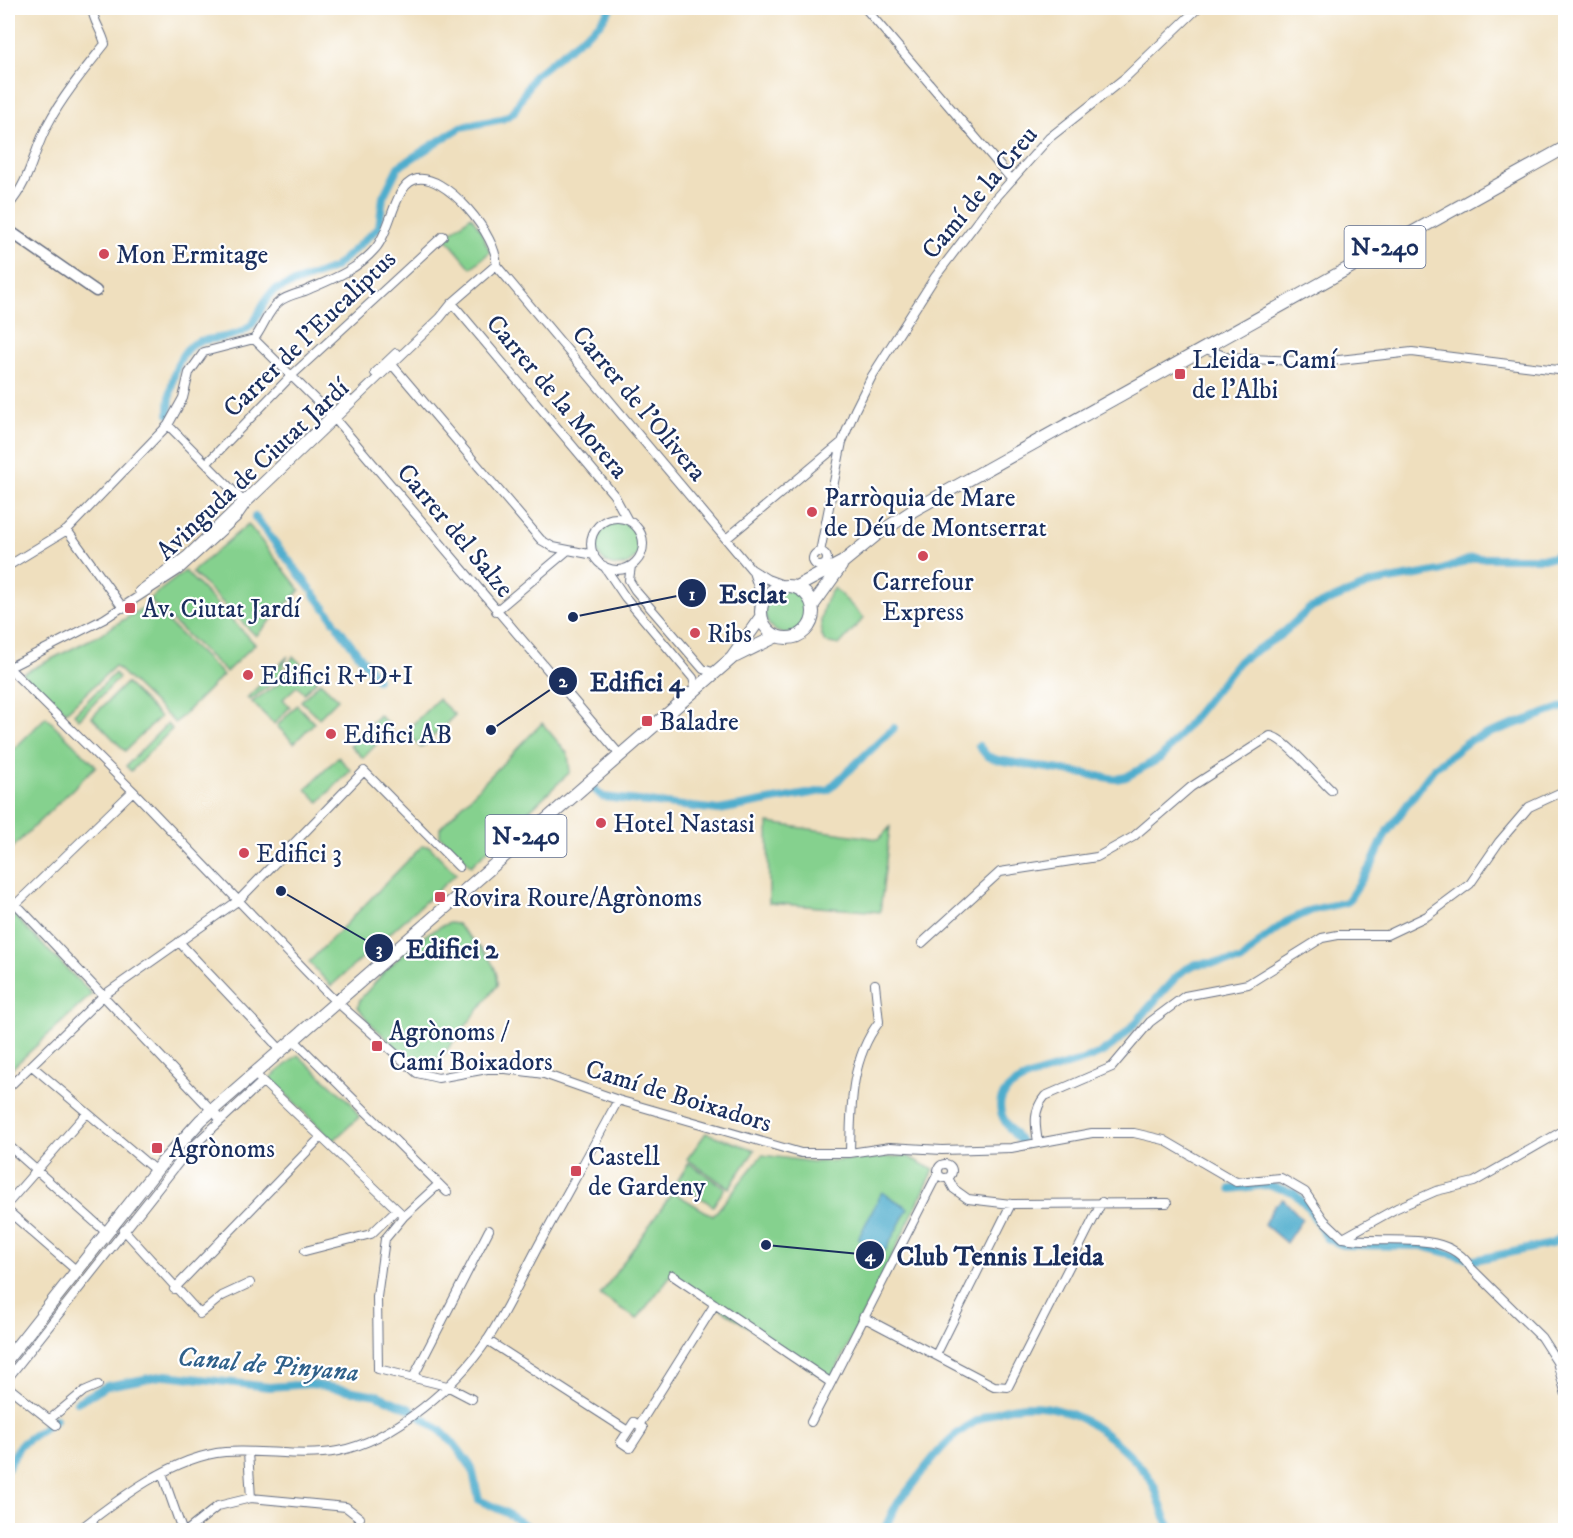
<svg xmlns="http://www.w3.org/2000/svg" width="1573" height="1538" viewBox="0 0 1573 1538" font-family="'IM FELL DW Pica',serif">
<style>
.green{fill:#85d18e;stroke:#508076;stroke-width:1.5}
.water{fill:#4fadcd;stroke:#356e96;stroke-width:1.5}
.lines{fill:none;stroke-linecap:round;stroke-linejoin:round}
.canal{stroke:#4fadcd;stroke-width:8}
.minor-casing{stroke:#656d80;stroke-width:10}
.tertiary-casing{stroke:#656d80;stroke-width:13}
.primary-casing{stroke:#656d80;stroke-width:14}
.minor{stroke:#fff;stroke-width:8}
.tertiary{stroke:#fff;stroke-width:10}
.primary{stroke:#fff;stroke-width:12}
.poi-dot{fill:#d1495b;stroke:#fff;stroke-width:2}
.labels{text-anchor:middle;stroke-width:4.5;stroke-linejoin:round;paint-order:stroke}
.shield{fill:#fff;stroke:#5f6d8e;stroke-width:1.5}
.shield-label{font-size:24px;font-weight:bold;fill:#1b2f5e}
.street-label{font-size:26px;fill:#1b2f5e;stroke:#fff}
.poi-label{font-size:26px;fill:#1b2f5e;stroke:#fff;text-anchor:start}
.water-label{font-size:27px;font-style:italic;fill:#30618a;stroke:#fff}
.leader{fill:none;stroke:#1b2f5e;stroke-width:2}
.callout-dot{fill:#1b2f5e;stroke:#fff;stroke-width:2}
.mark-label{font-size:18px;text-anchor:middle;font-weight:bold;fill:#fff}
.callout-label{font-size:27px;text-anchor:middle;font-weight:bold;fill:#1b2f5e;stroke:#fff;stroke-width:4.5;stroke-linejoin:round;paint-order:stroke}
</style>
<rect width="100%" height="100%" fill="#fff"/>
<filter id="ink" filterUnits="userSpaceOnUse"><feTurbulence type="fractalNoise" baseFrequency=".0167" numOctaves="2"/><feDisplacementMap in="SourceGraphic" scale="12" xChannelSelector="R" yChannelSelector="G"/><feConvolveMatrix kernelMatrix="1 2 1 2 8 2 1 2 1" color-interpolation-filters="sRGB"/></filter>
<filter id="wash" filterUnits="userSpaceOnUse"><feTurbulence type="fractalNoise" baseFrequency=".008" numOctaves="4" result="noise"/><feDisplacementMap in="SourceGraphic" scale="24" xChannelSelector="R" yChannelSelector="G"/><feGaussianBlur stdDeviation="1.35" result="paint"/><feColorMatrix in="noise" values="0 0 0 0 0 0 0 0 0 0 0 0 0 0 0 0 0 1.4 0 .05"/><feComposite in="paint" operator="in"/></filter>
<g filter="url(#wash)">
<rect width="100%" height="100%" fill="#efdfbe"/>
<path class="green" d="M 471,216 L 480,229 L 490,252 L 471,268 L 445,237 Z
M596 544a22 22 0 1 1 44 0a22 22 0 1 1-44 0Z
M 248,524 L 300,590 L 256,636 L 192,572 Z
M 185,571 L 255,644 L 226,672 L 149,599 Z
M 834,588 L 864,618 L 839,645 L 825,642 C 816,627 823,600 834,588 Z
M765 612a22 22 0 1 1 44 0a22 22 0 1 1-44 0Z
M 149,604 L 223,675 L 175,723 L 115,666 L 66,712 L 22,674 L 99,635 Z
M 288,656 L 277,680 L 250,700 L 247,698 Z
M 293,656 L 317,680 L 304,693 L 297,686 L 283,699 L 290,707 L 274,724 L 252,702 L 281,682 Z
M 115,673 L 119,678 L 79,719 L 74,714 Z
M 320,682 L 338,699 L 319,718 L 301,701 Z
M 126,683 L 160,717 L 125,751 L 92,717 Z
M 438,699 L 455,715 L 421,748 L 406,731 Z
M 297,705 L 314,723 L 294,743 L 277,726 Z
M 379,715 L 392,728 L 363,758 L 350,745 Z
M 46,717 L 96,766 L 8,852 L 8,755 Z
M 542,723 L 568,754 L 570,772 L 471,866 L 440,836 L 440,828 Z
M 167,724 L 172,729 L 131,771 L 126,766 Z
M 338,757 L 351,770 L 319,802 L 306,789 Z
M 768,823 L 879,839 L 890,827 L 880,912 L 769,903 Z
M 422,846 L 429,846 L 456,874 L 331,986 L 309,962 Z
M 8,910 L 92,994 L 8,1072 Z
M 449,923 L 457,924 C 472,942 501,960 497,986 L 443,1055 L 427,1063 L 418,1063 L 404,1055 L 369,1022 L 358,1007 L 360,999 C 385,972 414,935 449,923 Z
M 298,1055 L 351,1103 L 359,1117 L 333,1141 L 270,1078 Z
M 706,1133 L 755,1150 L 729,1188 L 687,1159 Z
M 762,1155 L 814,1162 L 907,1156 L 934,1170 L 830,1382 L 671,1275 L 637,1319 L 600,1295 L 673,1192 L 713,1216 Z
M 689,1163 L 725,1188 L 713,1206 L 677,1181 Z"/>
<path class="water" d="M 882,1192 L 908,1208 L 885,1251 L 858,1239 Z
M 1283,1199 L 1302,1219 L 1286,1243 L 1264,1224 L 1274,1206 Z"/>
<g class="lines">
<path class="canal" d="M 169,414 C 169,392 175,348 200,341 C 214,338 233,338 245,330 C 260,322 260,300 275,290 L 334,268 L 379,227 L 383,197 L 398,167 L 461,127 L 502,119 L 513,113 L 534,76 L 599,24 L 611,8
M 255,517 L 310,588
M 314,594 L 325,608
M 329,613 L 334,621
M 338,627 L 377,679
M 979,746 L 987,756 L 998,760 L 1116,779 L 1126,777 L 1162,757 L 1239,661 L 1282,634 L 1309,609 L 1372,583 L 1440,571 L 1473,558 L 1551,558 L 1566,548
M 594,789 L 603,797 L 719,810 L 828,790 L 894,728
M 1022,1142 C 951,1073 1073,1074 1107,1049 C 1137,1028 1157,993 1184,970 L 1196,964 L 1241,961 L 1261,941 L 1286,922 L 1312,910 L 1347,902 L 1372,864 L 1385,835 L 1434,768 L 1470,740 L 1566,706
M 1231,1189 L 1266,1185 L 1293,1192 L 1308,1207 L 1327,1238 L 1342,1245 L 1421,1246 L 1475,1260 L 1551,1244 L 1566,1234
M 77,1402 L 107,1386 L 166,1375 L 269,1387 L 311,1384 L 377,1395 L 410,1409 L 441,1431 L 455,1445 L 472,1468 L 479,1500 L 505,1512 L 533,1530
M 8,1467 L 20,1445 L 56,1419
M 901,1499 C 917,1480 937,1449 957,1434 C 1029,1379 1094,1412 1146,1473 C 1160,1490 1159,1513 1173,1530
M 884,1530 L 897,1503"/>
</g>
</g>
<g filter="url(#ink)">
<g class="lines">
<defs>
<path id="minor" d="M 865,8 L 1012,180
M 8,206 C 31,180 32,154 48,124 C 62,97 86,68 105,44 C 102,31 93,21 92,8
M 496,265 L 751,569 L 767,579 L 786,586
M 452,303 L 614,495 L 627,519
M 254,339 L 335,419 L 620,755
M 1204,348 L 1229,358 L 1321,362 L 1412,352 L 1566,371
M 389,361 L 541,540 L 553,547 L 594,555
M 375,373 L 396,353
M 168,425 L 246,504
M 207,463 L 290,377 L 443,236
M591 544a26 26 0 1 1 52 0a26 26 0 1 1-52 0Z
M 67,530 L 123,608
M 726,539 L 842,442
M 820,552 L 842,442 L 855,410 L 872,376 L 935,277 L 993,201 L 1049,138 L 1126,77 L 1198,8
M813 559a7 7 0 1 1 14 0a7 7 0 1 1-14 0Z
M 8,566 L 67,530 L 168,425 L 183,398 L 189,373 L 204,352 L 254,339 C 263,328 268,310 279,302 C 286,296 296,294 305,291 C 330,280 356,271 375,249 C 391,231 394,187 414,180 C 444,169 500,239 496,265
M 604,566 L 625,597 L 693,678 L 696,689
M 631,566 L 629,580 L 635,590 L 703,669 L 715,673
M 753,572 L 763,601
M 139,591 L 186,556 L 348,399
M 496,611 L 567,551
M 8,667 L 133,791 L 329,995 L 417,1073 L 438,1078 L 487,1069 L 506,1069 L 544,1074 L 618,1100 L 801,1153 L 850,1153 L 890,1147 L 942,1150 L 1011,1148 L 1092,1133 L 1134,1133 L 1164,1140 L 1236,1182 L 1281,1178 L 1305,1192 L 1324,1220 L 1343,1238 L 1397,1208 L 1436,1191 L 1474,1182 L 1566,1129
M 8,668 L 104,619 L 179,570 L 237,517 L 246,504 L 440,318 L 452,303 L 496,265
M 133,791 L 16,904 L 220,1119
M 179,942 L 281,1050
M 922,943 L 1000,872 L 1097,857 L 1133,837 L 1191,787 L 1270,736 C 1283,736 1319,779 1331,790
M 293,1039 L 447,1192
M 32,1066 L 156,1171
M 259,1078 L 404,1216
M 8,1088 L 104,995 L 239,900 L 364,771 L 459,867
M 1038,1142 C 1035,1125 1033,1110 1045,1096 L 1112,1067 L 1150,1022 L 1185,996 L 1248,984 L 1322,938 L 1338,935 L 1387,935 L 1427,916 L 1470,884 L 1499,842 L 1529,807 L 1566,790
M 8,1145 L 107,1233
M 850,1153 C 851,1107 850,1060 879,1022 L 875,984
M938 1171a7 7 0 1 1 14 0a7 7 0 1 1-14 0Z
M 948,1178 L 954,1189 L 968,1199 L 1011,1204 L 1167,1203
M 439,1184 L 404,1216 L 385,1239 L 377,1297 L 378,1369 L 447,1386 L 472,1399
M 8,1203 L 86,1114
M 8,1211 L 77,1271
M 124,1230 L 200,1314 L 222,1296 L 250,1283
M 1344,1238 C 1384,1246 1447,1227 1471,1268 L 1541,1337 L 1557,1362 L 1566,1395
M 305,1251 L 371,1234 L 396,1210
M 672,1275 L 830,1382
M 174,1289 L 320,1138
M 863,1317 L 994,1386 L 1008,1387 L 1102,1202
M 487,1340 L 628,1431
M 936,1355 L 1011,1204
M 414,1376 L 489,1230
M 8,1378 L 187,1152 L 262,1082
M 8,1387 L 56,1425
M 50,1419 L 84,1391 L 98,1385
M 634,1422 L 643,1428 L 630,1448 L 621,1442 Z
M 811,1422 L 938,1173
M 639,1425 L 715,1304
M 248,1452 L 251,1498
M 162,1473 L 182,1530
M 91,1521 L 97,1530
M 79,1530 C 117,1500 174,1456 225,1452 C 263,1449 300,1458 338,1451 C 394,1440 457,1385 488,1339 C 508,1308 524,1272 542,1239 C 567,1193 593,1147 618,1100
M 188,1530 L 218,1506 L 251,1498 L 346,1507 L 360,1518"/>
<path id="tertiary" d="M 8,230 L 96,291"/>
<path id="primary" d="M761 612a26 26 0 1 1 52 0a26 26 0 1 1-52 0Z
M 796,587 L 843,562 L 876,535 L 914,510 L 1566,147
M 813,605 L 841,566
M 736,656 L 777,636
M 8,1358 L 162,1163 L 201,1120 L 732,658 L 761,617"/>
</defs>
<use href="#minor" class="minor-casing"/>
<use href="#tertiary" class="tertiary-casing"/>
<use href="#primary" class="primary-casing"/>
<use href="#minor" class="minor"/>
<use href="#tertiary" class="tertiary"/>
<use href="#primary" class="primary"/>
</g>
</g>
<g class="poi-dot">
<circle cx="104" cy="254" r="6"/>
<rect x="1174" y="368" width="12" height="12" rx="3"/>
<circle cx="812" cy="512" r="6"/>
<circle cx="923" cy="556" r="6"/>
<rect x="124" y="602" width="12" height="12" rx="3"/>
<circle cx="695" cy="633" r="6"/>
<circle cx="248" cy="675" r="6"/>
<rect x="641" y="715" width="12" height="12" rx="3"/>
<circle cx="331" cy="734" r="6"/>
<circle cx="601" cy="823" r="6"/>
<circle cx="244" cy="853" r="6"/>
<rect x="434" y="891" width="12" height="12" rx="3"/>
<rect x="371" y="1040" width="12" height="12" rx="3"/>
<rect x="151" y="1142" width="12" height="12" rx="3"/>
<rect x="570" y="1165" width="12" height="12" rx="3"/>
</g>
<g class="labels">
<g class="shield">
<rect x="1344.5" y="226" width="81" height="42" rx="4.5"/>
<rect x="485.5" y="815" width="81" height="42" rx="4.5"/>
</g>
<g class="shield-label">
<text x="1385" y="255">N-240</text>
<text x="526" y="844">N-240</text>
</g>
<g class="street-label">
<text transform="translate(979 192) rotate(-50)" y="9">Camí de la Creu</text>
<text transform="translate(309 333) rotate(-44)" y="9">Carrer de l'Eucaliptus</text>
<text transform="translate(558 396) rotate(50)" y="9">Carrer de la Morera</text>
<text transform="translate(640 403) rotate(50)" y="9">Carrer de l'Olivera</text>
<text transform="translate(252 469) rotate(-43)" y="9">Avinguda de Ciutat Jardí</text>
<text transform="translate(456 530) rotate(50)" y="9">Carrer del Salze</text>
<text transform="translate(679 1095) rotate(17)" y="9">Camí de Boixadors</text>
</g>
<g class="poi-label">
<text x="116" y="263">Mon Ermitage</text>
<text x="1192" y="368">Lleida - Camí<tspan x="1192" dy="30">de l'Albi</tspan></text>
<text x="824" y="506">Parròquia de Mare<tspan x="824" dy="30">de Déu de Montserrat</tspan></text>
<text x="923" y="590" text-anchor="middle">Carrefour<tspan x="923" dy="30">Express</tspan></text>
<text x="142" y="617">Av. Ciutat Jardí</text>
<text x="707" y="642">Ribs</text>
<text x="260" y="684">Edifici R+D+I</text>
<text x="659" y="730">Baladre</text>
<text x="343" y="743">Edifici AB</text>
<text x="613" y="832">Hotel Nastasi</text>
<text x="256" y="862">Edifici 3</text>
<text x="452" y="906">Rovira Roure/Agrònoms</text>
<text x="389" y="1040">Agrònoms /<tspan x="389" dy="30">Camí Boixadors</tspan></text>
<text x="169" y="1157">Agrònoms</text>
<text x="588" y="1165">Castell<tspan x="588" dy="30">de Gardeny</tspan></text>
</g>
<g class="water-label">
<text transform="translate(268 1364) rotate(5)" y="9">Canal de Pinyana</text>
</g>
</g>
<path class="leader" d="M573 617L692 593M491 730L563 681M281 891L379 948M766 1245L870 1255"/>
<g class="callout-dot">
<circle cx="573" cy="617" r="6"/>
<circle cx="491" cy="730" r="6"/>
<circle cx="281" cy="891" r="6"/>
<circle cx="766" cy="1245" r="6"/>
<circle cx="692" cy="593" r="15"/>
<circle cx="563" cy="681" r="15"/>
<circle cx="379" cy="948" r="15"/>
<circle cx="870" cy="1255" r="15"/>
</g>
<g class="mark-label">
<text x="692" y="600">1</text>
<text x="563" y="687">2</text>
<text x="379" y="955">3</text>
<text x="870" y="1261">4</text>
</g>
<g class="callout-label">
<text x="753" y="603">Esclat</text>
<text x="637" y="691">Edifici 4</text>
<text x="452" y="958">Edifici 2</text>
<text x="1000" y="1265">Club Tennis Lleida</text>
</g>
<rect width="1573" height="1538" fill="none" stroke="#fff" stroke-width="30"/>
</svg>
